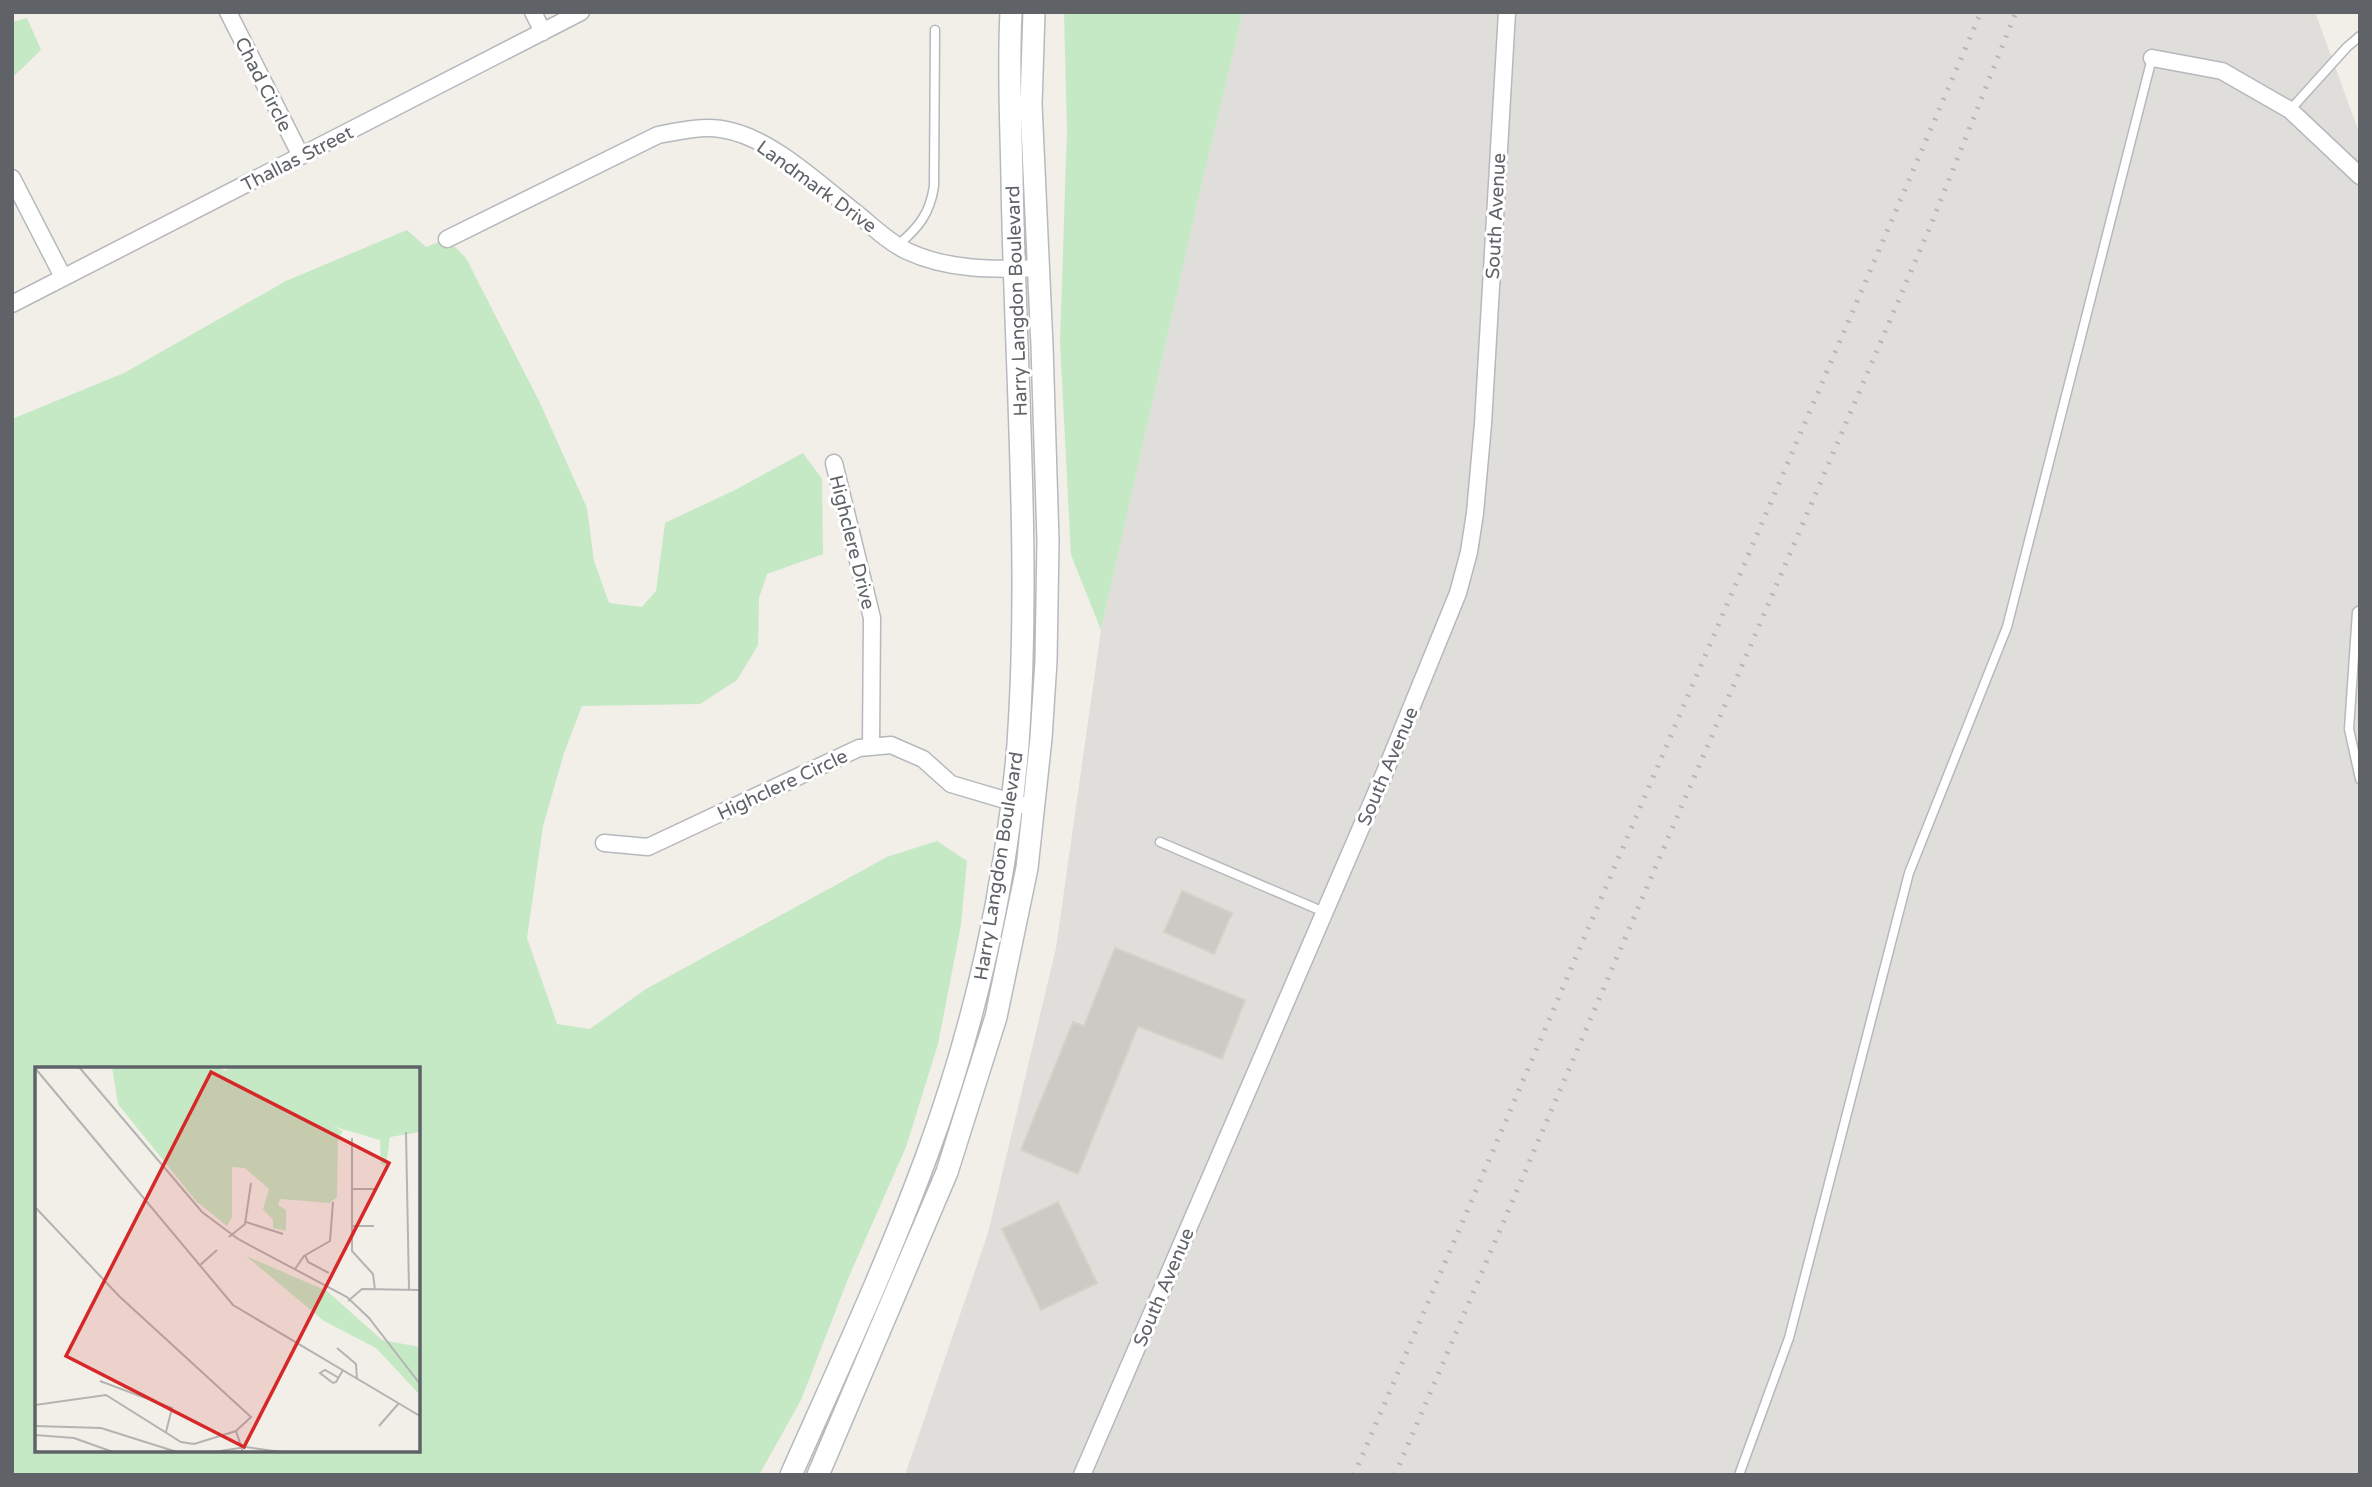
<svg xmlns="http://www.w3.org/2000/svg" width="2372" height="1487" viewBox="0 0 2372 1487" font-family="'Varela Round',sans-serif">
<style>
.industrial{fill:#e0deda}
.green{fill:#c5e8c5;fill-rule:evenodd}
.building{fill:#cccac5;stroke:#d6d1c6;stroke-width:2}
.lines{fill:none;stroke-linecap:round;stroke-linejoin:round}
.lane-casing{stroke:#b5b8bc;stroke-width:11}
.street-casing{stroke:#b5b8bc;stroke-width:19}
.secondary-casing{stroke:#b6babf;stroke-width:24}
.lane{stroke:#fff;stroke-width:8}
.street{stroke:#fff;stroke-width:16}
.secondary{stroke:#fff;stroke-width:21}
.rail{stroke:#b6b7b8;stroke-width:5;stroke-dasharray:2 9;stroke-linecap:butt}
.labels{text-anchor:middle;stroke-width:6;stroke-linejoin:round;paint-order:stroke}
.street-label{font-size:19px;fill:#5f6368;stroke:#fff}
.inset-road{fill:none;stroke:#b3b3b1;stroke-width:2}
.view{fill:#d62828;fill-opacity:0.15;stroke:#d62828;stroke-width:3.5}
.inset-edge{fill:none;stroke:#5f6368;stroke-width:3.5}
</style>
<rect width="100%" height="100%" fill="#f1efe8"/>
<path class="industrial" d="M 1243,12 L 2315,12 L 2360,135 L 2360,1475 L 905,1475 L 988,1233 L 1056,948 L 1101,630 L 1198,200 Z"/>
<path class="green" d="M 1064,12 L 1243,12 L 1198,200 L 1101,630 L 1071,555 L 1060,342 L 1067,131 Z
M 27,18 L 41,50 L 12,78 L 12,22 Z
M 407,230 L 426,247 L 447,239 L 466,258 L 540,403 L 587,508 L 594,561 L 609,603 L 642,607 L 656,591 L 665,523 L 737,489 L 803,453 L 822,479 L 823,554 L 767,574 L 759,598 L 758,645 L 737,680 L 700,704 L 582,706 L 564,753 L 543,826 L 527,938 L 557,1024 L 590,1029 L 646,989 L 887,857 L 937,841 L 967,861 L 961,925 L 938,1044 L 906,1147 L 850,1274 L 801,1400 L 759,1475 L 12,1475 L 12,419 L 124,373 L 286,281 ZM 37,1069 L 418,1069 L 418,1450 L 37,1450 Z"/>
<path class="building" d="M 1182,891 L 1232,913 L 1214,954 L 1164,932 Z
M 1115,948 L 1245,1000 L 1222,1059 L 1138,1026 L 1078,1174 L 1021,1150 L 1073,1022 L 1084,1026 Z
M 1058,1202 L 1097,1283 L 1041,1310 L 1002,1229 Z"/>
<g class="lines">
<defs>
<path id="lane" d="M 2290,110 L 2347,47 L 2360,36
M 898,245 C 918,228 930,214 934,186 L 935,30
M 2360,610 L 2357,612 L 2349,729 L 2360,779
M 1160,842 L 1324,912
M 1739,1475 L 1789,1338 L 1909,873 L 2007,627 L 2152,58"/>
<path id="street" d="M 228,12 L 301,156
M 533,12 L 543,32
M 2152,58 L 2222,71 L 2290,110 L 2360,176
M 12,178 L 63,277
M 447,239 L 658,135 C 679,131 700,126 721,129 C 771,136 821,186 860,216 C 874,228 890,243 907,251 C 947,270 994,270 1038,268
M 12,304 L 581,12
M 834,463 L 872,618 L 871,747
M 604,843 L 648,847 L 859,748 L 891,745 L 923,759 L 951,784 L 1022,805
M 1082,1475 L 1385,772 L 1458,593 L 1469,552 L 1475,513 L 1483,424 L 1507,12"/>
<path id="secondary" d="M 791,1475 C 838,1369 887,1264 927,1155 C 975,1025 1007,882 1018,744 C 1031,555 1015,367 1012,178 C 1011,123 1008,68 1011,12
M 818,1475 L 947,1172 L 996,1017 L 1027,868 L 1041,738 L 1046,661 L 1048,541 L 1042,346 L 1031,104 L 1034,12"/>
</defs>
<use href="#lane" class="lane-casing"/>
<use href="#street" class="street-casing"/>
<use href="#secondary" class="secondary-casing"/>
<use href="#lane" class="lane"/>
<use href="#street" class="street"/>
<use href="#secondary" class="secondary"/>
<path class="rail" d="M 1354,1475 L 1981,12
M 1395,1475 L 1930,227 L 2016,12"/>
</g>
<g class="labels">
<g class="street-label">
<text transform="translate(264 84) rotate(63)" y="7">Chad Circle</text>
<text transform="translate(297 158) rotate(-27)" y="7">Thallas Street</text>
<text transform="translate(817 186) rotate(36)" y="7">Landmark Drive</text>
<text transform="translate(1495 216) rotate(-87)" y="7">South Avenue</text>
<text transform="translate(1016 301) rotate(-92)" y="7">Harry Langdon Boulevard</text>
<text transform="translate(853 542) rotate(76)" y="7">Highclere Drive</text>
<text transform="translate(1387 766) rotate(-67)" y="7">South Avenue</text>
<text transform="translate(782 784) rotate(-25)" y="7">Highclere Circle</text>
<text transform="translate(998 866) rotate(-81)" y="7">Harry Langdon Boulevard</text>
<text transform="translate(1163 1287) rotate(-67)" y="7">South Avenue</text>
</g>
</g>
<g transform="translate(35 1067)">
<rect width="385" height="385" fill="#f1efe8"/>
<path d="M 77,0 L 182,0 L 190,4 L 197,0 L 385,0 L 385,65 L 355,70 L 351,98 L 346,97 L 345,73 L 297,59 L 308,64 L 303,71 L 302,130 L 295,136 L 245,132 L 243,138 L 251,143 L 251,164 L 238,161 L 238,153 L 228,142 L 234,122 L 210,101 L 197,100 L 197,150 L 192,159 L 161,134 L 83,37 ZM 211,189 L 292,224 L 347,273 L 385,280 L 385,328 L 341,281 L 289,254 Z" fill="#c5e8c5"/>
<path class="inset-road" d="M 44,0 L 167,145 L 203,172 L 312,230 L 334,251 L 385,317M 0,1 L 198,238 L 385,349M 371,65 L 374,223M 317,71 L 317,184 L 338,207 L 340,223M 317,122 L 339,122M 0,140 L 84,229 L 216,350 L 201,364 L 159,377 L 146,375 L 71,328 L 0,338M 211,155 L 248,167M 317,159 L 339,159M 194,170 L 210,157 L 216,116M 270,188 L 273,195 L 294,206M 164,199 L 182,183M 260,202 L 269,189 L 295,174 L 298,135M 313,234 L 327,222 L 385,223M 302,281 L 321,297 L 322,312M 304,311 L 290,303 L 285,306 L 298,316 L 301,315 L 308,303M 65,314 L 137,341 L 131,365M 0,359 L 66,361 L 142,385M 344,359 L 364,336M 201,364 L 208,385M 0,368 L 39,371 L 78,385M 179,385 L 211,380 L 246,385"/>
<path class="view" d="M 176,5 L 354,96 L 209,380 L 31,289 Z"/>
<rect width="385" height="385" class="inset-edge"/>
</g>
<rect width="2372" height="1487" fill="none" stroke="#5f6368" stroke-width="28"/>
</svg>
